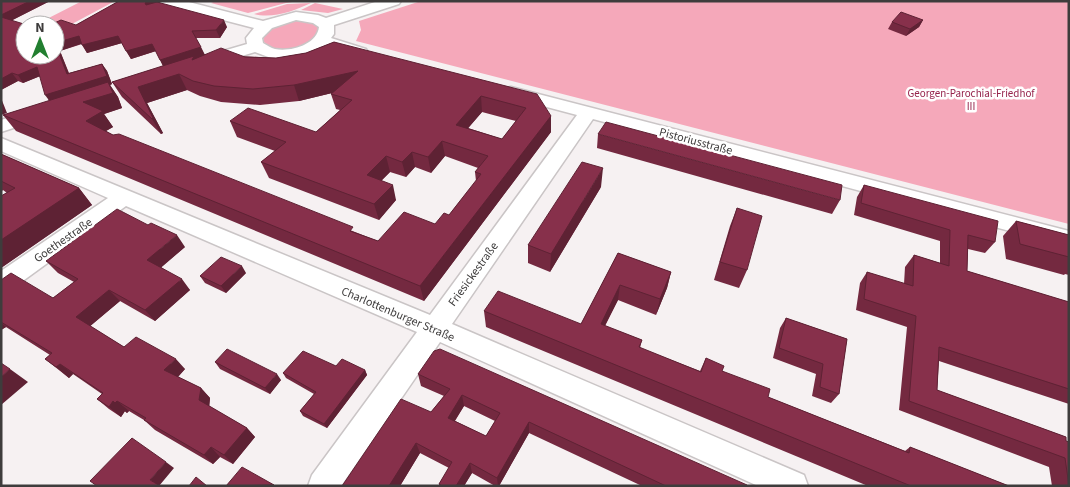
<svg xmlns="http://www.w3.org/2000/svg" width="1070" height="487" viewBox="0 0 1070 487" font-family="'Source Sans 3',sans-serif">
<style>
.green{fill:#f5a8ba}
.lines{fill:none;stroke-linecap:round;stroke-linejoin:round}
.minor-casing{stroke:#cac5c6;stroke-width:3}
.minor{fill:#fff;fill-rule:evenodd}
.wall{fill:#742940;fill-rule:evenodd}
.shaded-wall{fill:#5e2234}
.building{fill:#87304b;stroke:#5e2234;fill-rule:evenodd}
.labels{text-anchor:middle;stroke-width:5;stroke-linejoin:round;paint-order:stroke}
.far-park-label{font-size:11px;fill:#95234b;stroke:#fff}
.street-label{font-size:12px;fill:#3e3c3c;stroke:#fff}
</style>
<rect width="100%" height="100%" fill="#f6f1f2"/>
<path class="green" d="M 82,1 L 115,1 L 55,33 L 55,25 L 35,25 Z
M 216,1 L 299,1 L 286,3 L 248,13 L 211,3 Z
M 421,1 L 1069,1 L 1069,224 L 356,41 L 361,30 L 359,21 Z
M 311,3 C 294,11 272,19 254,14 L 287,4 Z
M 315,3 L 343,9 L 328,13 L 301,10 Z
M 295,20 L 317,24 L 321,28 L 312,42 C 297,48 277,55 264,42 L 263,37 L 271,28 Z"/>
<g class="lines">
<defs>
<path id="minor" d="M 160,1 L 185,1 L 263,21 L 296,12 L 318,15 L 326,18 L 378,1 L 401,1 L 399,4 L 334,25 L 334,34 L 331,38 L 366,49 L 368,52 L 366,55 L 360,57 L 324,46 L 310,54 L 288,59 L 271,58 L 255,52 L 205,67 L 199,66 L 197,62 L 199,58 L 247,44 L 246,38 L 254,28 L 162,4 ZM 296,20 L 313,23 L 319,27 C 317,45 290,52 275,49 C 271,48 267,45 263,43 L 262,38 L 272,28 Z
M 511,87 L 1069,231 L 1069,247 L 593,119 L 452,324 L 804,475 L 808,486 L 758,486 L 440,342 L 341,486 L 308,486 L 312,475 L 417,332 L 126,206 L 9,291 L 1,293 L 1,271 L 108,198 L 1,151 L 1,138 L 430,315 L 577,115 L 505,96 L 502,92 L 505,88 Z
M 38,108 L 44,110 L 47,114 L 44,118 L 1,132 L 1,120 Z"/>
</defs>
<use href="#minor" class="minor-casing"/>
<use href="#minor" class="minor"/>
</g>
<path class="wall" d="M 1,1 L 50,1 L 12,20 L 25,55 L 76,25 L 119,1 L 159,1 L 160,3 L 227,27 L 220,38 L 196,38 L 204,54 L 276,58 L 306,53 L 334,42 L 551,116 L 551,132 L 424,301 L 16,131 L 3,115 L 49,101 L 40,76 L 23,83 L 18,81 L 1,90 ZM 122,43 L 131,59 L 156,51 L 163,66 L 112,82 L 122,97 L 161,134 L 163,133 L 147,103 L 187,90 L 200,96 L 221,102 L 260,105 L 299,101 L 332,93 L 331,94 L 336,109 L 340,110 L 316,132 L 230,121 L 237,137 L 275,151 L 261,162 L 269,178 L 379,220 L 396,200 L 381,181 L 390,172 L 406,177 L 415,167 L 431,173 L 445,156 L 478,168 L 475,172 L 476,181 L 449,215 L 435,224 L 378,241 L 355,232 L 113,135 L 106,131 L 113,127 L 104,114 L 122,108 L 118,97 L 110,85 L 112,84 L 107,71 L 102,64 L 69,73 L 60,51 L 82,44 L 87,53 ZM 482,112 L 516,121 L 502,139 L 468,128 Z
M 923,20 L 919,27 L 906,36 L 888,29 L 892,22 Z
M 598,134 L 840,200 L 832,214 L 597,148 Z
M 1,154 L 79,188 L 92,205 L 1,268 L 1,196 L 7,193 L 3,190 L 1,192 Z
M 864,185 L 995,242 L 985,253 L 968,249 L 967,271 L 1069,302 L 1069,404 L 939,361 L 937,390 L 1066,437 L 1069,486 L 1052,486 L 1049,467 L 899,410 L 907,327 L 856,310 L 860,283 L 867,272 L 904,284 L 905,267 L 914,255 L 940,263 L 940,241 L 854,215 L 857,197 Z
M 601,187 L 550,272 L 528,263 L 528,245 Z
M 737,208 L 747,270 L 739,288 L 714,280 L 730,226 Z
M 1016,221 L 1069,235 L 1069,275 L 1065,274 L 1064,275 L 1006,259 L 1003,236 Z
M 185,247 L 161,267 L 190,290 L 155,321 L 120,301 L 90,326 L 124,347 L 185,369 L 178,377 L 201,388 L 210,398 L 209,406 L 247,428 L 255,437 L 233,464 L 220,457 L 213,464 L 155,430 L 144,420 L 129,411 L 127,413 L 125,411 L 121,417 L 109,409 L 97,399 L 102,394 L 73,374 L 69,378 L 45,359 L 50,355 L 6,327 L 1,330 L 1,280 L 53,298 L 74,282 L 58,273 L 46,261 Z
M 618,253 L 671,272 L 667,288 L 656,315 L 618,300 L 605,326 L 642,340 L 640,348 L 700,371 L 706,358 L 722,371 L 768,397 L 905,451 L 910,447 L 1009,486 L 868,486 L 486,327 L 484,311 L 581,324 Z
M 246,273 L 226,293 L 205,283 L 200,276 Z
M 786,318 L 847,339 L 839,394 L 831,403 L 812,396 L 816,374 L 773,358 L 780,328 Z
M 215,362 L 281,380 L 270,394 L 220,369 Z
M 336,366 L 365,370 L 367,375 L 327,428 L 303,416 L 300,411 L 314,394 L 286,378 L 283,373 Z
M 418,374 L 746,486 L 642,486 L 529,433 L 499,486 L 495,486 L 472,473 L 464,486 L 440,486 L 439,484 L 449,468 L 420,453 L 400,486 L 342,486 L 431,412 L 444,396 L 421,386 ZM 464,406 L 495,421 L 486,436 L 455,421 Z"/>
<path class="shaded-wall" d="M 30,1 L 50,1 L 5,24 L 1,19 L 1,15 Z
M 148,1 L 159,1 L 160,4 L 149,10 L 145,3 Z
M 224,20 L 227,27 L 220,38 L 216,30 Z
M 923,20 L 919,27 L 906,36 L 910,29 Z
M 79,36 L 83,43 L 60,51 L 72,82 L 67,74 L 55,43 Z
M 118,36 L 122,43 L 87,53 L 82,45 Z
M 152,44 L 156,51 L 131,59 L 126,51 Z
M 201,47 L 205,55 L 202,71 L 164,68 L 160,60 Z
M 102,64 L 107,71 L 112,84 L 110,85 L 118,97 L 122,108 L 104,114 L 113,127 L 97,136 L 51,103 L 45,95 Z
M 37,67 L 43,75 L 23,83 L 18,75 Z
M 358,71 L 361,86 L 299,101 L 294,85 Z
M 12,73 L 18,81 L 1,90 L 1,79 Z
M 179,74 L 187,90 L 147,103 L 163,133 L 161,134 L 152,119 L 138,87 Z
M 481,96 L 482,112 L 458,140 L 456,125 Z
M 1,98 L 7,113 L 1,115 Z
M 551,116 L 551,132 L 424,301 L 420,286 Z
M 442,141 L 445,156 L 431,173 L 428,157 Z
M 412,152 L 415,167 L 406,177 L 402,162 Z
M 386,156 L 390,172 L 371,191 L 367,175 Z
M 603,168 L 601,187 L 550,272 L 551,254 Z
M 393,185 L 396,200 L 379,220 L 374,204 Z
M 79,188 L 92,205 L 1,268 L 1,240 Z
M 177,235 L 185,247 L 156,272 L 147,260 Z
M 242,266 L 246,273 L 226,293 L 221,286 Z
M 671,272 L 667,288 L 656,315 L 660,299 Z
M 182,279 L 190,290 L 155,321 L 145,310 Z
M 620,285 L 618,300 L 598,339 L 601,324 Z
M 109,290 L 120,301 L 88,328 L 76,317 Z
M 1,323 L 6,327 L 1,330 Z
M 176,359 L 185,369 L 174,381 L 164,370 Z
M 60,364 L 73,374 L 69,378 L 56,367 Z
M 10,369 L 28,382 L 1,405 L 1,377 Z
M 365,370 L 367,375 L 327,428 L 324,424 Z
M 277,374 L 281,380 L 270,394 L 265,388 Z
M 201,388 L 210,398 L 209,410 L 199,400 Z
M 462,395 L 464,406 L 450,428 L 448,418 Z
M 113,401 L 125,411 L 121,417 L 109,407 Z
M 117,401 L 129,411 L 127,413 L 115,403 Z
M 529,422 L 529,433 L 499,486 L 498,486 L 497,478 Z
M 247,428 L 255,437 L 233,464 L 224,455 Z
M 416,443 L 420,453 L 400,486 L 389,486 Z
M 211,447 L 220,457 L 213,464 L 204,455 Z
M 166,462 L 174,468 L 159,486 L 150,480 Z
M 470,463 L 472,473 L 464,486 L 456,486 Z"/>
<path class="building" d="M 1,1 L 30,1 L 1,15 Z
M 119,1 L 148,1 L 145,3 L 146,5 L 157,2 L 224,20 L 216,30 L 192,31 L 201,47 L 160,60 L 152,44 L 126,51 L 118,36 L 82,45 L 79,36 L 55,43 L 55,25 L 50,25 L 61,20 L 76,25 Z
M 901,12 L 923,20 L 910,29 L 892,22 Z
M 1,17 L 27,25 L 25,25 L 25,55 L 55,55 L 55,43 L 67,74 L 102,64 L 107,76 L 45,95 L 37,67 L 18,75 L 12,73 L 1,79 Z
M 334,42 L 537,94 L 551,116 L 420,286 L 3,115 L 108,82 L 113,93 L 83,102 L 103,111 L 86,121 L 113,135 L 119,134 L 353,227 L 350,231 L 378,241 L 404,212 L 435,224 L 444,213 L 449,215 L 481,174 L 475,172 L 488,156 L 442,141 L 428,157 L 412,152 L 402,162 L 386,156 L 367,175 L 393,185 L 374,204 L 261,162 L 286,142 L 230,121 L 248,108 L 316,132 L 352,100 L 331,94 L 358,71 L 294,85 L 253,89 L 214,86 L 193,81 L 179,74 L 138,87 L 153,118 L 152,119 L 112,82 L 194,56 L 192,60 L 221,48 L 245,57 L 276,58 L 306,53 ZM 481,96 L 526,108 L 502,139 L 456,125 Z
M 606,122 L 842,185 L 840,200 L 598,134 Z
M 1,154 L 79,188 L 1,240 L 1,196 L 15,188 L 1,181 Z
M 582,162 L 603,168 L 551,254 L 528,245 Z
M 864,185 L 998,221 L 995,242 L 968,235 L 967,271 L 1069,302 L 1069,389 L 939,347 L 937,390 L 1066,437 L 1066,441 L 1069,442 L 1069,486 L 1065,458 L 909,401 L 916,316 L 864,299 L 867,272 L 913,286 L 914,255 L 949,266 L 950,230 L 861,203 Z
M 737,208 L 762,216 L 747,270 L 720,262 Z
M 117,209 L 148,225 L 151,223 L 177,235 L 147,260 L 182,279 L 145,310 L 109,290 L 76,317 L 124,347 L 136,337 L 176,359 L 164,370 L 201,388 L 199,400 L 247,428 L 224,455 L 211,447 L 204,455 L 144,420 L 146,418 L 117,401 L 115,403 L 113,401 L 109,407 L 97,399 L 103,393 L 60,364 L 56,367 L 45,359 L 52,353 L 1,322 L 1,280 L 11,273 L 53,298 L 78,279 L 46,261 Z
M 1016,221 L 1069,235 L 1069,257 L 1020,244 Z
M 618,253 L 671,272 L 660,299 L 620,285 L 601,324 L 642,340 L 639,347 L 701,372 L 706,358 L 724,366 L 722,371 L 770,389 L 768,397 L 909,453 L 910,447 L 1009,486 L 911,486 L 484,311 L 498,291 L 581,324 Z
M 221,257 L 242,266 L 221,286 L 200,276 Z
M 786,318 L 847,339 L 839,394 L 820,387 L 823,364 L 779,348 Z
M 227,349 L 277,374 L 265,388 L 215,362 Z
M 440,349 L 747,485 L 746,486 L 666,486 L 529,422 L 497,478 L 470,463 L 456,486 L 442,486 L 439,484 L 452,462 L 416,443 L 389,486 L 342,486 L 401,399 L 431,412 L 450,389 L 418,374 L 434,351 ZM 462,395 L 500,413 L 486,436 L 448,418 Z
M 303,351 L 336,366 L 342,359 L 365,370 L 324,424 L 300,411 L 316,392 L 283,373 Z
M 1,363 L 10,369 L 1,377 Z
M 132,438 L 166,462 L 150,480 L 160,486 L 97,486 L 90,481 Z
M 242,467 L 274,485 L 226,486 Z
M 196,477 L 207,486 L 189,486 Z"/>
<g class="labels">
<g class="far-park-label">
<text x="971" y="97">Georgen-Parochial-Friedhof<tspan x="971" dy="13">III</tspan></text>
</g>
<g class="street-label">
<text transform="translate(696 141) rotate(15)" y="4">Pistoriusstraße</text>
<text transform="translate(63 240) rotate(-35)" y="4">Goethestraße</text>
<text transform="translate(473 274) rotate(-54)" y="4">Friesickestraße</text>
<text transform="translate(398 314) rotate(23)" y="4">Charlottenburger Straße</text>
</g>
</g>
<rect width="1070" height="487" fill="none" stroke="#3e3c3c" stroke-width="5"/>
<g transform="translate(40 40)"><circle r="24" fill="#ffffff" stroke="#b2b1b1"/>
<path d="M0-4L9 19L0 12L-9 19Z" fill="#227f30"/>
<text y="-8" font-size="14" font-weight="bold" text-anchor="middle" fill="#3e3c3c">N</text>
</g>
</svg>
